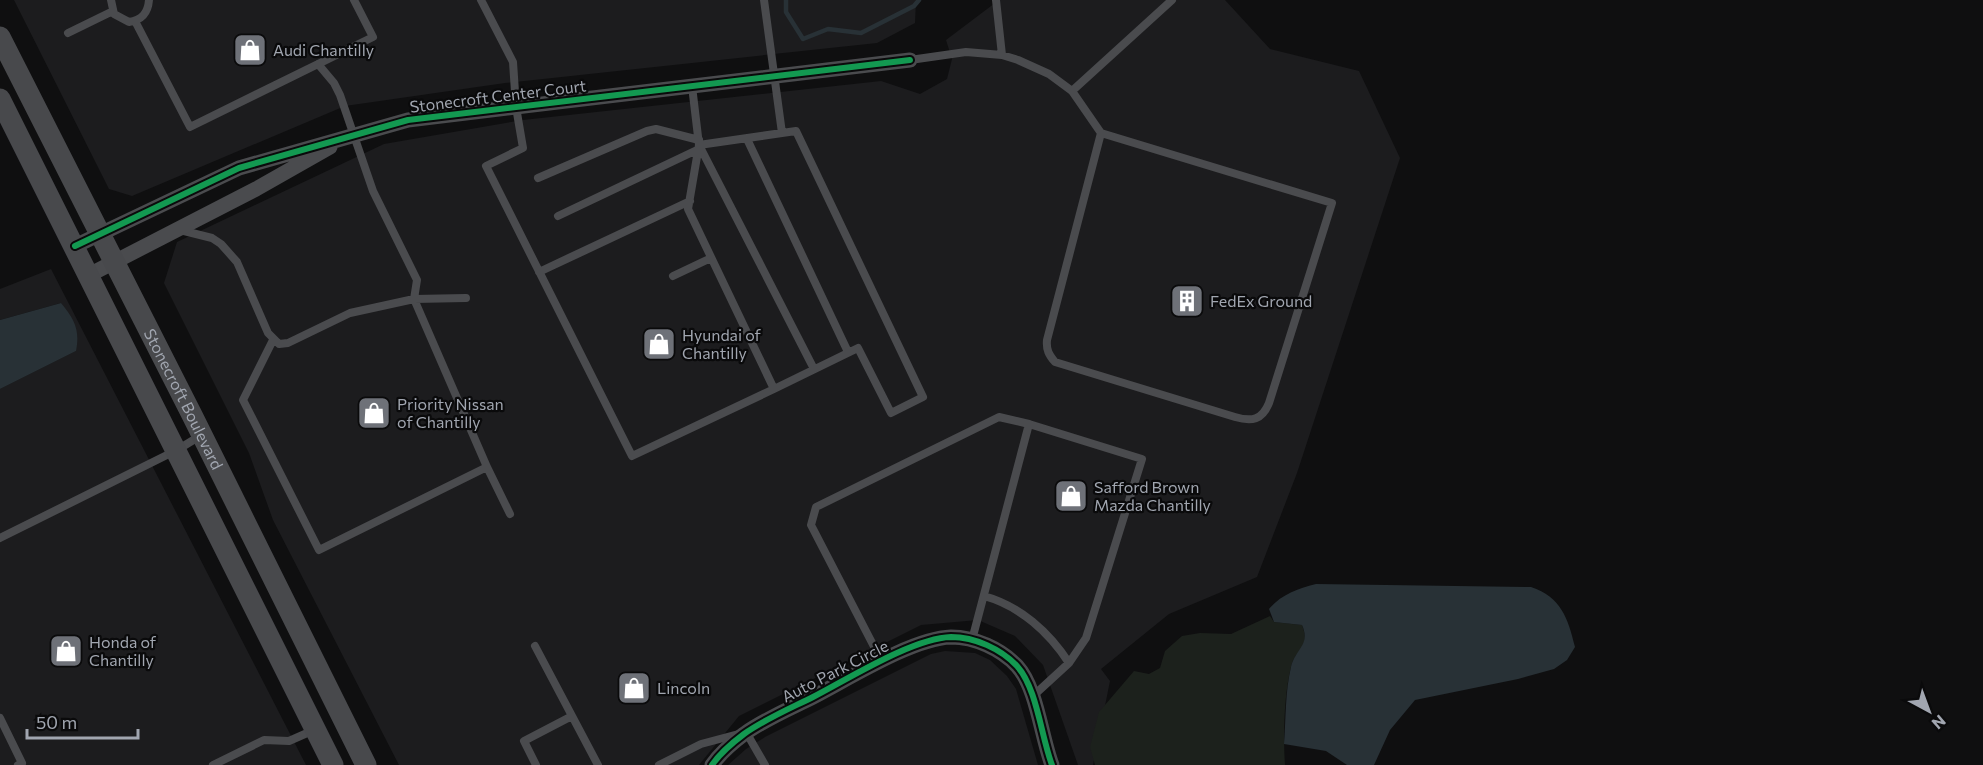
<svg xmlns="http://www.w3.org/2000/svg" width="1983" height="765" viewBox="0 0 1983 765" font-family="Commissioner,sans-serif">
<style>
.built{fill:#1c1c1e}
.green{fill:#1c211c}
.water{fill:#283136}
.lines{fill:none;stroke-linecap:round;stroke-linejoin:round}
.stream{stroke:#283136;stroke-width:4.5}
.lane{stroke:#4a4b4e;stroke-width:8}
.street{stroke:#4a4b4e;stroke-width:15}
.secondary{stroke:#48494c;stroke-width:21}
.cycleway-casing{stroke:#0a0a0b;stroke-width:10}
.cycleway{stroke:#139951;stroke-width:6}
.labels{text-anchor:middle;stroke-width:4.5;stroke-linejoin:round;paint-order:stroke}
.poi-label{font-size:16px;fill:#a1a6b0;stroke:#0a0a0b;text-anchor:start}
.street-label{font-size:16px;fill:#a1a6b0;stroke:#0a0a0b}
</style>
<rect width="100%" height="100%" fill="#0f0f10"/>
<path class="built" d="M 14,0 L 916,0 L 915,23 L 877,43 L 505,83 L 345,106 L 132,196 L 109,189 Z
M 999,0 L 1225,0 L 1270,49 L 1359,71 L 1400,158 L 1297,473 L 1257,577 L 1169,614 L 1101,669 L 1110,681 L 1093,765 L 1078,765 L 1043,665 L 1015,636 L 978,620 L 921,625 L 739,716 L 699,765 L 399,765 L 273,520 L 249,453 L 164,283 L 177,242 L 384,144 L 523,120 L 881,81 L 920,94 L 947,79 L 952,59 L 946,40 Z
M 51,269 L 306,765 L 0,765 L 0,389 L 76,351 L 61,303 L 0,320 L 0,289 Z
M 945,651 L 975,653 L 990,660 L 1007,676 L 1016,689 L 1038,765 L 728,765 L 746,749 L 765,737 L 931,654 Z"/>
<path class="green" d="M 1270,616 L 1274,622 L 1302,625 C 1311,649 1296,647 1291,667 C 1284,695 1283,736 1285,765 L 1095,765 L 1090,747 L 1099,712 L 1134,671 L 1149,674 L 1160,668 L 1165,651 L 1182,636 L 1200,633 L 1231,634 Z"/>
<path class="water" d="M 61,303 C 75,320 80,330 76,351 L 0,389 L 0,320 Z
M 1316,584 L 1531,587 C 1561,597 1568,618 1575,647 L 1567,660 L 1554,669 L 1518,679 L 1415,700 L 1390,730 L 1374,765 L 1347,765 L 1326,751 L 1284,744 C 1286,719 1285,692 1291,667 C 1295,649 1311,645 1302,625 L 1274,622 L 1269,609 C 1282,594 1297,589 1316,584 Z"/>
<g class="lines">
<path class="stream" d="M 786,0 L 786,12 L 803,39 L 828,29 L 861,33 L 914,6 L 919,0"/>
<path class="lane" d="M 111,0 L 114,14 L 129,22 C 142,20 148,13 149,0
M 481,0 L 513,62 L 516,107 L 523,148 L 486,166 L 632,456 L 774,389 L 688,209 L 699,145 L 692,86
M 764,0 L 782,133 L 699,145 L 814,369
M 996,0 L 1002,55
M 135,21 L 190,127 L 373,37 L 354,0
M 68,33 L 113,11
M 910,60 L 966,52 L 1002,55 L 1018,60 L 1049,74 L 1072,91 L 1101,133 L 1332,203 L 1269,403 C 1262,420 1252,422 1235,417 L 1055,362 C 1049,355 1046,350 1047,340 L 1101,133
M 1072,91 L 1172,0
M 747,139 L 848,352
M 538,178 L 647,131 L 656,129 L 699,140
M 558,216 L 699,149
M 180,230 L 212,238 L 221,244 L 237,262 L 268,333 L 279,344 L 288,343 L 350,313 L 414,299 L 417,280 L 373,191 L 340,95 L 334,83 L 318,64
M 539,272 L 690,201
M 673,276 L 711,258
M 273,340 L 243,400 L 319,550 L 487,467 L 414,299 L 466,298
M 774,389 L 858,348 L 891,413 L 923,397 L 796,131 L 782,133
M 487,467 L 510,514
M 0,538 L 177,450 L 200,436
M 984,596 C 1020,606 1049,632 1069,663
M 972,640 L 1029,424 L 1142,459 L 1086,638 L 1069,663 L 1033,696
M 535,646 L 598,765
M 882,662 L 811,525 L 816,507 L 999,417 L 1029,424
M 0,718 L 22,763 L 18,765
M 213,765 L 264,740 L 289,741 L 314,730
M 536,765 L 524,741 L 572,716
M 659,765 L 701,744 L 746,732 L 765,765"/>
<path class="street" d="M 75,246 L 239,168 L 408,120 L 910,60
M 89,275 L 256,189 L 330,147
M 712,765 C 721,752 732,743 744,734 C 765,719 791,708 813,697 C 848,679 913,638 951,637 C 975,637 1001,649 1017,666 C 1037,688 1041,736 1052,765"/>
<g class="secondary">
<path id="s1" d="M 0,37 L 192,415 L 366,765"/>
<path d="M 0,99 L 333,765"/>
</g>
<defs>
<path id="cycleway" d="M 75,246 L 239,168 L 408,120 L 910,60
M 712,765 C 721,752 732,743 744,734 C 765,719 791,708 813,697 C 848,679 913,638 951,637 C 975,637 1001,649 1017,666 C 1037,688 1041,736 1052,765"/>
</defs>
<use href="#cycleway" class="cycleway-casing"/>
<use href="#cycleway" class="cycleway"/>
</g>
<defs>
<symbol id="shop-square" viewBox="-11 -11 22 22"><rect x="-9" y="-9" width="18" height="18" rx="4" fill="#6e7178" stroke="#0a0a0b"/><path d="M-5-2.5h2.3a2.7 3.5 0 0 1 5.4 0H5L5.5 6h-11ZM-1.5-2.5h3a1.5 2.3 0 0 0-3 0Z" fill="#fff"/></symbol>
<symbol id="building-square" viewBox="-11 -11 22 22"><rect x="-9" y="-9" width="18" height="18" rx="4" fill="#6e7178" stroke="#0a0a0b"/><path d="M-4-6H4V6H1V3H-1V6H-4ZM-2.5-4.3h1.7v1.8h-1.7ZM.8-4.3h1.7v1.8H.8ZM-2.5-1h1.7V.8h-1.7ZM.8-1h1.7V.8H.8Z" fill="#fff"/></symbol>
</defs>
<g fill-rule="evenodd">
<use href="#shop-square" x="231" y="31" width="38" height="38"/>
<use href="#building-square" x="1168" y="282" width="38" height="38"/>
<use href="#shop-square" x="640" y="325" width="38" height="38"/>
<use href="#shop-square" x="355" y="394" width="38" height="38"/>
<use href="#shop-square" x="1052" y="477" width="38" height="38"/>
<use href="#shop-square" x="47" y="632" width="38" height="38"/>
<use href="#shop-square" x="615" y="669" width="38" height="38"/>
</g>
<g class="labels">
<g class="poi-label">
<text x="273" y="56">Audi Chantilly</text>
<text x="1210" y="307">FedEx Ground</text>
<text x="682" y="341">Hyundai of<tspan x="682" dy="18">Chantilly</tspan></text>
<text x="397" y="410">Priority Nissan<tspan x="397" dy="18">of Chantilly</tspan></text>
<text x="1094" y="493">Safford Brown<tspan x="1094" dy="18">Mazda Chantilly</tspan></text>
<text x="89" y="648">Honda of<tspan x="89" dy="18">Chantilly</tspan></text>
<text x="657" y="694">Lincoln</text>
</g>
<g class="street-label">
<text transform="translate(498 96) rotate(-7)" y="6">Stonecroft Center Court</text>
<text dy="6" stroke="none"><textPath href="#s1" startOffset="406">Stonecroft Boulevard</textPath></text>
<text transform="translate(835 671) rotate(-27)" y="6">Auto Park Circle</text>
</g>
</g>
<g transform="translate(1929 711) rotate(139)" stroke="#0a0a0b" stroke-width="4.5" paint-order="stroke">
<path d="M0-4.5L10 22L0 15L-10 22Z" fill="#a1a6b0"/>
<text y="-9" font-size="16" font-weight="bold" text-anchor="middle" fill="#a1a6b0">N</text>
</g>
<path d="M27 729v9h111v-9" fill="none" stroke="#a1a6b0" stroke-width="3"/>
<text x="36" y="729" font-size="18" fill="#a1a6b0" stroke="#0a0a0b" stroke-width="4.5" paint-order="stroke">50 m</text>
</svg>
